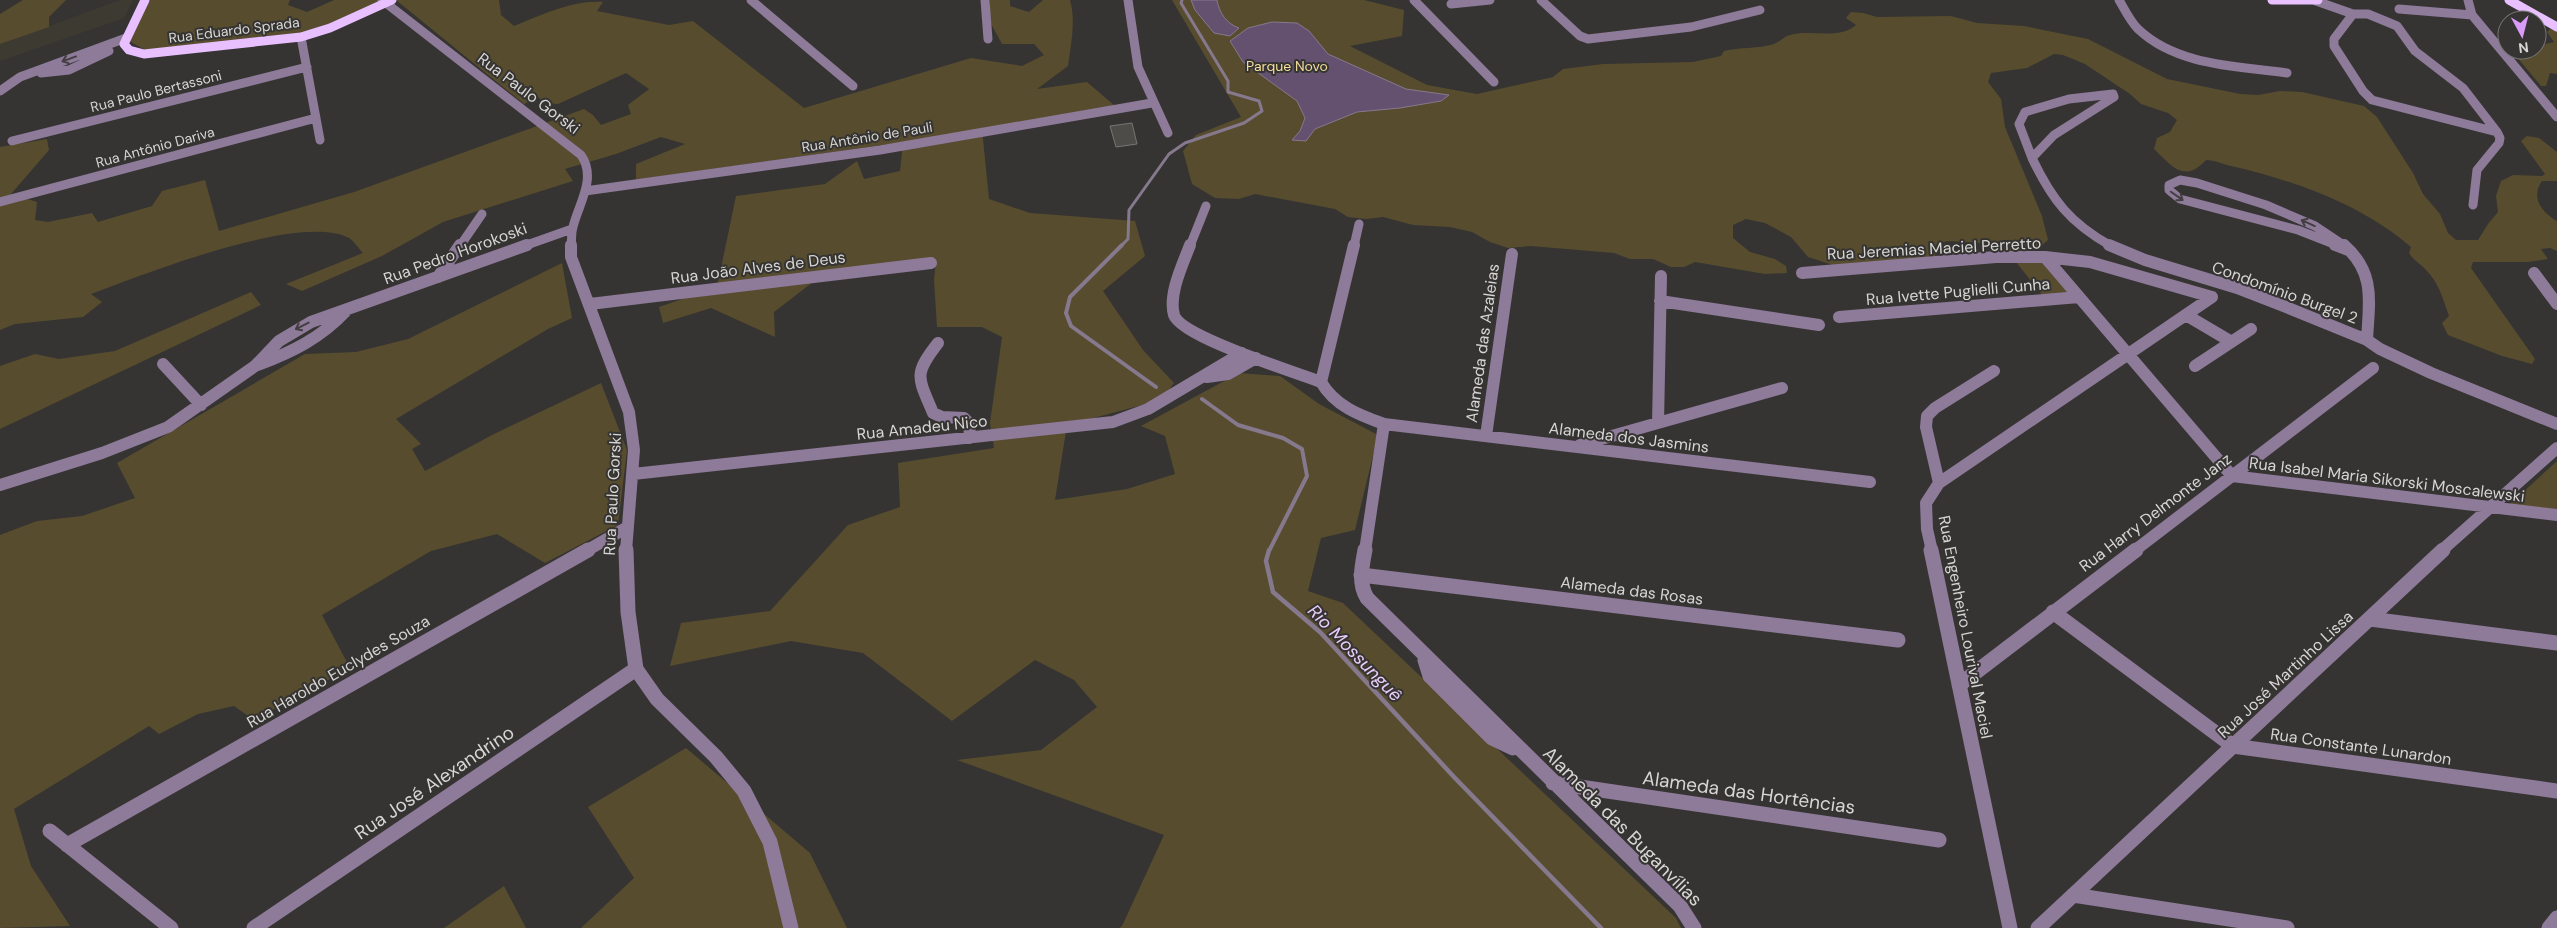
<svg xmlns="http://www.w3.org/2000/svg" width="2557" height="928" viewBox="0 0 2557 928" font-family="'DM Sans',sans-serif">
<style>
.built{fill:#3d3a31}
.green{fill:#574c2e}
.water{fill:#64516f;stroke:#86798d}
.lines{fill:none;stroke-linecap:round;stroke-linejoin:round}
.stream-far2{stroke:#86798d;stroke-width:3}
.stream-far1{stroke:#86798d;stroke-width:4}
.stream{stroke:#86798d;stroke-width:4.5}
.building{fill:#4d4c49;stroke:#787673}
.minor-far2{stroke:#8e7a99;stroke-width:9}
.minor-far1{stroke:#8e7a99;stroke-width:12}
.minor{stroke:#8e7a99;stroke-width:15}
.major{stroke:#e8bfff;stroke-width:9}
.oneway{stroke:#423e41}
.labels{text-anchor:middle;stroke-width:4;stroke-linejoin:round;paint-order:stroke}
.far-street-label{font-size:14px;fill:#d7d6d4;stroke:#353432}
.far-park-label{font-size:14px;fill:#f4dd9e;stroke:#353432}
.street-label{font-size:16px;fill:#d7d6d4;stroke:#353432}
.water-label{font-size:18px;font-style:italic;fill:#eacdfa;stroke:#353432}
.near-street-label{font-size:19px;fill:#d7d6d4;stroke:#353432}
</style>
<rect width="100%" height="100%" fill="#353432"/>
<path class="built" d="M 120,0 L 133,0 L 124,18 L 0,61 L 0,44 Z"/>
<path class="green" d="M 23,0 L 66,0 L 49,17 L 49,27 L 0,44 L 0,14 Z
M 150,0 L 290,0 L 288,5 L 307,12 L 334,0 L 382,0 L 319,29 L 300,34 L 149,52 L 129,41 Z
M 396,0 L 499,0 L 501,15 L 514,26 C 542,15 572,0 603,2 L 597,11 L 669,25 L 693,21 L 804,108 L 971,58 L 1022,66 L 1044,55 L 1034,44 L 1002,44 L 990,22 L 990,0 L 1010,0 L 1010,6 L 1029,12 L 1043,0 L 1070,0 C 1076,21 1071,44 1068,66 L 1037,89 L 1087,82 L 1115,106 L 982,129 L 989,199 L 1030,213 L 1135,221 L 1145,256 L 1103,291 L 1143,350 L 1174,383 L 1161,400 L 1067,425 L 1055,500 L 1127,489 L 1175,474 L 1165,436 L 1141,426 L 1239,373 L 1280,376 L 1319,404 L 1378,435 L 1355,530 L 1321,538 L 1308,591 L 1343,603 L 1676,918 L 1681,928 L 1119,928 L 1122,926 L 1164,835 L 957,760 L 1041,750 L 1097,707 L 1074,680 L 1035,660 L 952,721 L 863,653 L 791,641 L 670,666 L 681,623 L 770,611 L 848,525 L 900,507 L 898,463 L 994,448 L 990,423 L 1002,337 L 982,327 L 937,327 L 934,280 L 936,260 L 826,272 L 774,312 L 775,337 L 711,308 L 663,323 L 659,307 L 717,287 L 736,196 L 825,184 L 857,161 L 864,179 L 900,171 L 903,142 L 636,180 L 636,164 L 685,144 L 661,137 L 616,154 L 565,169 L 573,181 L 443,222 L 382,256 L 302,291 L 286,284 L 363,253 C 358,248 353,239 347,237 C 295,214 145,274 91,294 L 102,302 L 83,317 L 15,324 L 0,330 L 0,147 L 47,139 L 49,150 L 11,194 L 37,202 L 35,220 L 48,222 L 92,213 L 98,222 L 152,206 L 162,191 L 205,180 L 219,231 L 354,192 L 584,109 L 593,115 L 601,125 L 631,114 L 628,105 L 649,89 L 626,73 L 558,104 L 545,103 L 538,97 L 524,104 Z
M 1172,0 L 1364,0 L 1404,10 L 1402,36 L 1350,46 L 1427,85 L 1477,94 L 1553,77 L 1563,69 L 1603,64 L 1693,62 L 1721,56 L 1724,51 C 1740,47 1758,49 1774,44 C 1779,42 1783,38 1787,36 C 1810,28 1837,41 1856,25 L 1846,18 L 1851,12 L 1863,13 L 1877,17 L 1951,16 L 1977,23 L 2024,26 L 2088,39 L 2167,79 L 2240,94 L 2258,95 L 2280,91 L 2302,92 L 2364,106 L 2377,117 L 2413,173 L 2423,194 L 2440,214 L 2448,233 L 2456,240 L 2478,240 L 2488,224 L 2498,212 L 2496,196 L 2501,181 L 2513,175 L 2542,176 L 2545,174 L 2521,141 L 2527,136 L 2539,138 L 2557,152 L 2557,181 L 2542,181 C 2530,198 2542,212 2557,221 L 2557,251 L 2550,248 L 2541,249 L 2548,259 L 2528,262 L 2473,262 L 2471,268 L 2535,359 L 2532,364 L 2502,356 L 2448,335 L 2442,323 L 2449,316 C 2443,299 2439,283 2426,270 C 2420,263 2414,261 2409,253 L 2411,247 C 2363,205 2293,180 2231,166 C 2222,164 2215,160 2206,160 C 2184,184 2172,166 2154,149 L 2157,138 L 2170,132 L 2177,120 L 2168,113 L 2141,104 L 2130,94 L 2085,64 L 2063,55 L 2054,54 L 2027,68 L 1991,73 L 1988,82 L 2001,99 L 2005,127 L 2042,216 L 2048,240 L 2036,250 L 2007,251 L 1983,243 L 1947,241 L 1936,245 L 1935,256 L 1898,261 L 1833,265 L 1808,257 L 1791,237 L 1765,223 L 1746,219 L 1733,225 L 1733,238 L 1750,252 L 1775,259 L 1786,266 L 1787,273 L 1765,274 L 1695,262 L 1684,267 L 1671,267 L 1653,259 L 1630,259 L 1614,253 L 1531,246 L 1508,248 L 1490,242 L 1472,232 L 1450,227 L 1413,225 L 1383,217 L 1366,219 L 1348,217 L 1335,209 L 1255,194 L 1239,199 L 1215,198 L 1192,184 L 1183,151 L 1196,135 L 1241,117 Z
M 2550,29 L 2557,31 L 2557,74 L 2550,73 L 2546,86 L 2541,86 L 2516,56 L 2520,50 L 2537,50 L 2537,46 L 2554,42 L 2547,32 Z
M 2016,262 L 2043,262 L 2069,294 L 2043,296 Z
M 562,263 L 572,318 L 548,329 L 396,419 L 421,444 L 412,449 L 425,471 L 494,434 L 601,383 L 627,450 L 618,525 L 545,563 L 497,534 L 431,551 L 322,615 L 350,668 L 254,720 L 234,706 L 198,714 L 159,734 L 149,726 L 14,809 L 31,866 L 70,926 L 0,928 L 0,535 L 37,521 L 82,516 L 135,498 L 117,463 L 305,354 L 356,352 L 408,339 Z
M 251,292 L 261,305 L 0,429 L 0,366 L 35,354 L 59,359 L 115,351 Z
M 2557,461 L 2557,510 L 2509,505 Z
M 686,748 L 810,853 L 847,928 L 581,928 L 634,878 L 588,807 Z
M 504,886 L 526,928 L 444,928 Z"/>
<path class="water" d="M 1191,0 L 1217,0 C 1219,13 1227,24 1239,28 L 1230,36 L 1214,33 L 1195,10 Z
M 1272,22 L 1297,23 L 1309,31 L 1328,54 L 1406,89 L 1449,95 L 1441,101 L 1400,108 L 1357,112 L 1315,129 L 1306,141 L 1292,140 L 1300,131 L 1305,118 L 1297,101 L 1243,62 L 1230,41 L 1248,28 Z"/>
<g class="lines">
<path class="stream-far2" d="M 1121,246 L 1128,239 L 1129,210 L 1169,154 L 1185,143 L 1244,123 L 1262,111 L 1259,101 L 1228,92 L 1228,81 L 1181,3 L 1182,0"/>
<path class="stream-far1" d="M 1122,245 L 1070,297 L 1066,313 L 1071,326 L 1156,387
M 1202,399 L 1238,425 L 1283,438 L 1302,449 L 1307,476 L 1269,551"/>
<path class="stream" d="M 1269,550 L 1266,561 L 1273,592 L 1320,632 L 1454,777 L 1601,928"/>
</g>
<path class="building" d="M 1132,123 L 1137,144 L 1116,147 L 1110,126 Z"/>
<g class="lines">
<path class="minor-far2" d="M 382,0 L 581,155 C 597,178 579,203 573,227 C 571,233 572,240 571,246
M 751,0 L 853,86
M 985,0 L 988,39
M 1128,0 L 1138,67 L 1168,133
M 1414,0 L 1494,82
M 1541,0 L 1580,36 L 1588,39 L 1691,27 L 1760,10
M 2119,0 C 2125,10 2130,21 2138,29 C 2177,66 2237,66 2287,73
M 2468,0 L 2472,15 L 2557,117
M 2316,1 L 2353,14
M 1451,4 L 1490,0
M 2399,9 L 2472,15
M 2353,14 L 2368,14 L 2397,26 L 2415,51 L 2463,88 L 2497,132 L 2372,100 L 2363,91 L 2334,46 L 2334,39 Z
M 301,37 L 320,140
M 41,73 L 69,70 L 109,51
M 0,91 L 20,77 L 126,38
M 2113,94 L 2114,97 L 2054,135 L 2032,158 L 2019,124 L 2025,112 L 2069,99 Z
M 12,141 L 307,67
M 2032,158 C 2052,200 2070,223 2111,246
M 585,191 L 880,150 L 1152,103
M 0,202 L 316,118
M 2473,205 L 2477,170 L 2499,143 L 2500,138 L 2497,132
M 460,246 L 482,214
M 524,246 L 572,229
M 1190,246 L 1206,206
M 1354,246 L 1359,224
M 2339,246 L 2298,230 L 2180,199 L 2169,190 L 2169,185 L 2180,180 L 2197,183 L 2266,205 L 2315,226 L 2345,246"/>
<path class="minor-far1" d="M 571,245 L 571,257 L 629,412 L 634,450 L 626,551
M 1190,245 C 1183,264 1168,294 1174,315 C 1181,337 1295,372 1321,382 C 1335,406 1359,415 1384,424 L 1365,551
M 2109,245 L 2145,260 L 2237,288 L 2286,307 L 2367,340 L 2380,349 L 2431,373 L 2557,424
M 2335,245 L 2348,250
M 2344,245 C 2376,273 2369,302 2367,340
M 2045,257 L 2232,476 L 2557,515
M 1802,273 L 1996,257 L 2045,257 L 2090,262 L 2212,297
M 2534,273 L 2557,304
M 438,277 L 460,245
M 1660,301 L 1819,325
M 590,304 L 931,263
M 2186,315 L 2230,341
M 1839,317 L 2079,297
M 938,343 C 913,375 918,377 933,413 L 942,417 L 964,418 L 969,423 L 970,438
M 163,364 L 201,405
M 258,365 C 292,352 321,338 346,311
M 2195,366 L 2251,329
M 1207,377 L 1228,374 L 1256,358
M 1321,382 L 1354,245
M 1658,423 L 1661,276
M 1384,424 L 1870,482
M 1486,436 L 1512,254
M 1580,445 L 1782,388
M 633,474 L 1113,422 L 1148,409 L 1242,353
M 1939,483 L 1926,427 L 1927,416 L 1935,408 L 1994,371
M 0,485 L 102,453 L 168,427 L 255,366 L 279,341 L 311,322 L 527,245
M 586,551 L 626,528
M 1932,551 L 1927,529 L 1926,503 L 1939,483 L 2212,297
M 2134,551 L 2373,368
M 2441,551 L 2557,448"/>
<path class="minor" d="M 626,550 L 628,612 L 636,669 L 657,699 L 716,757 L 744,791 L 770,842 L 791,928
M 1365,550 C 1362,566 1358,583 1367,598 L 1680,906 L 1694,928
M 1931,550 L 2010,928
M 1361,575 L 1898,640
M 2053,612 L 2233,746 L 2557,791
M 2370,619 L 2557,643
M 1425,660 L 1430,676 L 1492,738 L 1513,748
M 1959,685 L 2136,550
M 1553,783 L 1939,840
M 50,831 L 171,928
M 67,845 L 588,550
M 2073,895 L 2287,928
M 254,928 L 636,669
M 2038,928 L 2443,550
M 2549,928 L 2557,918"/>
<path class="major" d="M 145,0 L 124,44 L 129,50 L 144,54 L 301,37 L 330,28 L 392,0
M 2272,0 L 2318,0
M 2509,0 L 2557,27"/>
</g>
<defs><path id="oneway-shaft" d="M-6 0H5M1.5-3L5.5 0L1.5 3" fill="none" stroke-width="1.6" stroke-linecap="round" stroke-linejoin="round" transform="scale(1.25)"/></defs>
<g class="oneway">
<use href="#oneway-shaft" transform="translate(69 59) rotate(160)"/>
<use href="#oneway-shaft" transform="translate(2177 196) rotate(35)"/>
<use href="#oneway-shaft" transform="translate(2308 223) rotate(-156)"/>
<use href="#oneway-shaft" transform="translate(302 326) rotate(153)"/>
</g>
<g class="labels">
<g class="far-street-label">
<text transform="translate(234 30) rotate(-7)" y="5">Rua Eduardo Sprada</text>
<text transform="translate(156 91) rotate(-14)" y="5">Rua Paulo Bertassoni</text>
<text transform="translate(867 137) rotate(-9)" y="5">Rua Antônio de Pauli</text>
<text transform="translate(155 147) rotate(-15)" y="5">Rua Antônio Dariva</text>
</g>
<g class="far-park-label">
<text x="1287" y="71">Parque Novo</text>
</g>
<g class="street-label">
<text transform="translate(529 93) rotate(37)" y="6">Rua Paulo Gorski</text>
<text transform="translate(1934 248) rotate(-3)" y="6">Rua Jeremias Maciel Perretto</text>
<text transform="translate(455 253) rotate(-20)" y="6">Rua Pedro Horokoski</text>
<text transform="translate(758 267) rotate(-7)" y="6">Rua João Alves de Deus</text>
<text transform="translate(1958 291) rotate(-5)" y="6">Rua Ivette Puglielli Cunha</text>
<text transform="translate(2285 292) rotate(20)" y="6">Condomínio Burgel 2</text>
<text transform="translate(1482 343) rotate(-82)" y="6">Alameda das Azaleias</text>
<text transform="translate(922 427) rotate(-6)" y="6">Rua Amadeu Nico</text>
<text transform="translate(1629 437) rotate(7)" y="6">Alameda dos Jasmins</text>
<text transform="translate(2387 479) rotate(7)" y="6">Rua Isabel Maria Sikorski Moscalewski</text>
<text transform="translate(612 494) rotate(-87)" y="6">Rua Paulo Gorski</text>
<text transform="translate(2155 512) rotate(-37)" y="6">Rua Harry Delmonte Janz</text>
<text transform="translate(1632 590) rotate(7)" y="6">Alameda das Rosas</text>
<text transform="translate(1966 627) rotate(79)" y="6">Rua Engenheiro Lourival Maciel</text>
<text transform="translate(338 671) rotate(-30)" y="6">Rua Haroldo Euclydes Souza</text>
<text transform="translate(2285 674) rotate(-43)" y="6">Rua José Martinho Lissa</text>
<text transform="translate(2361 746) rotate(8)" y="6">Rua Constante Lunardon</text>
</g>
<g class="water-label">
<text transform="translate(1355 653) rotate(46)" y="6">Rio Mossunguê</text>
</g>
<g class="near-street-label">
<text transform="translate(434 782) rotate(-34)" y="7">Rua José Alexandrino</text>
<text transform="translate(1749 792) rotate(8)" y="7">Alameda das Hortências</text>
<text transform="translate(1623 826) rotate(45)" y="7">Alameda das Buganvílias</text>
</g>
</g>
<g transform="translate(2522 35) rotate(173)"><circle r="24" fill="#353432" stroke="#767573"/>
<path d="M0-4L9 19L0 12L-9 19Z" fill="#d89bf8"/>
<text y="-8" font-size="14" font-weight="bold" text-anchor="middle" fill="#d7d6d4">N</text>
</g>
</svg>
